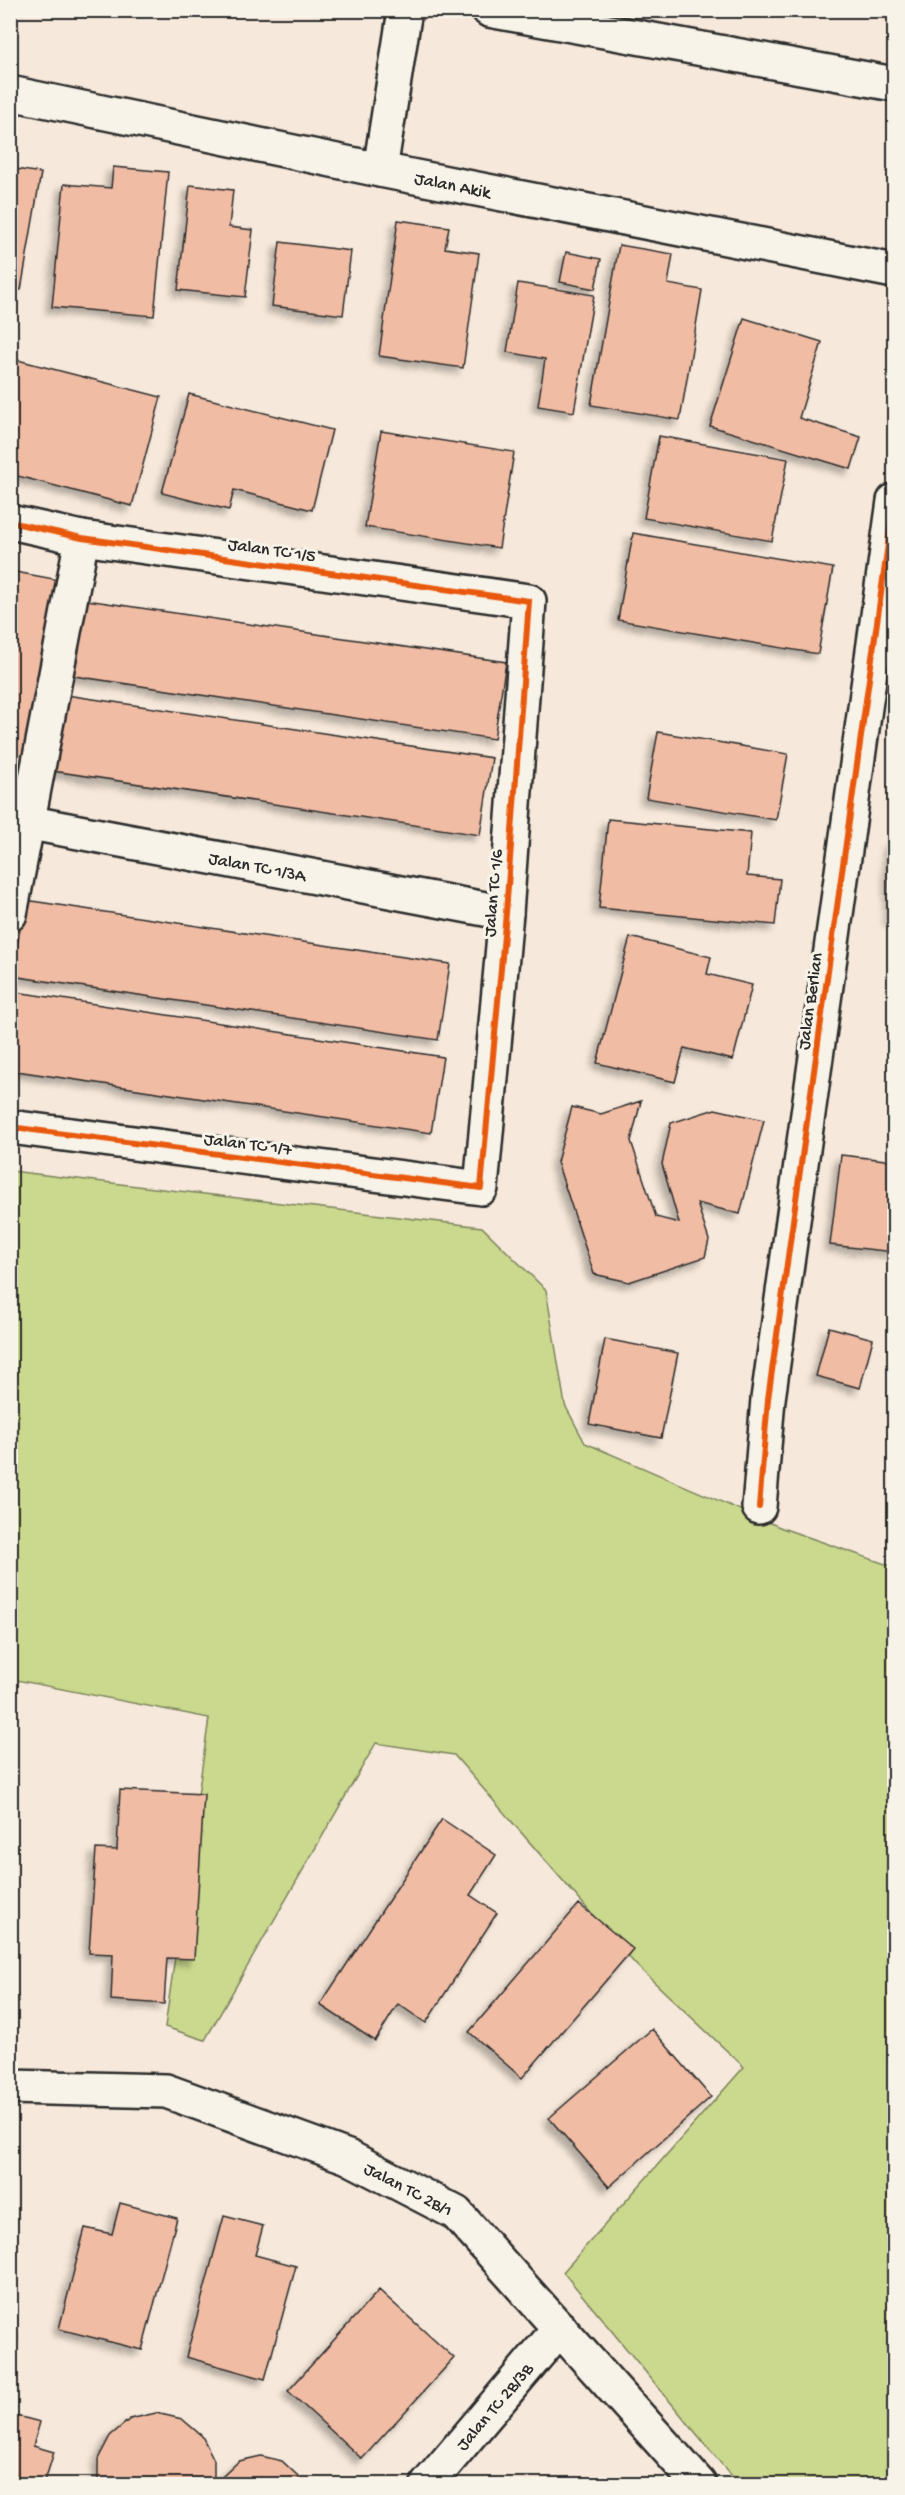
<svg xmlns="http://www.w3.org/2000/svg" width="905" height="2495" viewBox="0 0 905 2495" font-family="'Gochi Hand',sans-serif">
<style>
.green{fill:#cad98d;stroke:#7a825c;stroke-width:1.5}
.building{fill:#f1bca4;stroke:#2b2b2b;stroke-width:1.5;filter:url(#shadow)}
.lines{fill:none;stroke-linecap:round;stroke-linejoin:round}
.minor-casing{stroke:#2b2b2b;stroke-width:38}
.minor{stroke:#f7f3e8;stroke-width:33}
.cycleway-casing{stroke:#f7f3e8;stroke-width:10}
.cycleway{stroke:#e8590c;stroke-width:6}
.labels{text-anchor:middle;stroke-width:6;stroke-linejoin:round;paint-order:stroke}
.street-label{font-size:18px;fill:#2b2b2b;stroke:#f7f3e8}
</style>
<defs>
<filter id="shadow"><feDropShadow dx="-5.5" dy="5.5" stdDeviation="3" flood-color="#0004"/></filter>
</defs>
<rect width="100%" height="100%" fill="#f6e8da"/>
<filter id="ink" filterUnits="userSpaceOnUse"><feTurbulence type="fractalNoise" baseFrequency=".0167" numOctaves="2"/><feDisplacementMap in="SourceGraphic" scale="12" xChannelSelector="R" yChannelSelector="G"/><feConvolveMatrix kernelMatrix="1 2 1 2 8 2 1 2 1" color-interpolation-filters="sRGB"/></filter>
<g filter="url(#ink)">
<path class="green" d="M 11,1171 L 482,1227 L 546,1290 L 565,1405 L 585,1443 L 782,1528 L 894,1567 L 894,2484 L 738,2484 L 563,2272 L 744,2067 L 636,1965 L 454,1755 L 376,1743 L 205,2040 L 165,2027 L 209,1718 L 11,1679 Z"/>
<path class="building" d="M 113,167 L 168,172 L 154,316 L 52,307 L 64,184 L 111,188 Z
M 10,168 L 41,173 L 21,290 L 10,288 Z
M 190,185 L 233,190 L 229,227 L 253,230 L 245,297 L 178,290 Z
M 398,220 L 449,227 L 445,248 L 479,253 L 463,368 L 379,356 Z
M 280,242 L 351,251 L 343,315 L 272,306 Z
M 619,245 L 673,254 L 668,284 L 702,290 L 680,420 L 591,405 Z
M 566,252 L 601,259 L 595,289 L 560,282 Z
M 518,283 L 594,295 L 574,412 L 538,406 L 545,359 L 507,352 Z
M 744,318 L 822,342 L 799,418 L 861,437 L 851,469 L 710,426 Z
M 10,358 L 161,397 L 132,506 L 10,474 Z
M 189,394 L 332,430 L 312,510 L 234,490 L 229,510 L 162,493 Z
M 381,431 L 514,452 L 499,548 L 365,527 Z
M 659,436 L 788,459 L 772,541 L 644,518 Z
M 633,533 L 833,568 L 818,654 L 618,620 Z
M 10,571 L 65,581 L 27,768 L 10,765 Z
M 80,599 L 506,662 L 494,739 L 68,675 Z
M 66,695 L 492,758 L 480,835 L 53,771 Z
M 658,732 L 788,754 L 776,820 L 646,798 Z
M 608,819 L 751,833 L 747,876 L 780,879 L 775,925 L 599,908 Z
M 894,842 L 894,919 L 890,920 L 889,843 Z
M 25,900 L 450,964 L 438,1040 L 12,976 Z
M 630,937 L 711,957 L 707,974 L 752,985 L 733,1060 L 684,1048 L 675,1082 L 597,1063 Z
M 16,992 L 443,1057 L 431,1133 L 10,1070 L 10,1030 Z
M 641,1101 L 631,1141 L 656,1217 L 679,1223 L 662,1164 L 671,1123 L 715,1109 L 764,1120 L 740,1214 L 697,1203 L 709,1240 L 705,1257 L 629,1282 L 594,1274 L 557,1162 L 572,1107 L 601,1114 Z
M 841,1155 L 894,1161 L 894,1252 L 830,1245 Z
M 829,1327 L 873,1339 L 860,1388 L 816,1376 Z
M 605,1339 L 678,1353 L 661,1438 L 589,1424 Z
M 120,1790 L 204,1794 L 194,1959 L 167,1958 L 164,2004 L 111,2000 L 113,1954 L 89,1953 L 96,1849 L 117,1850 Z
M 442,1819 L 496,1855 L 470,1895 L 497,1913 L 426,2023 L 398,2004 L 375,2041 L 320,2005 Z
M 579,1904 L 633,1949 L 522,2078 L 469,2032 Z
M 652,2029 L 711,2097 L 609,2187 L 549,2118 Z
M 120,2203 L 177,2218 L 142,2350 L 59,2329 L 85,2228 L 112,2234 Z
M 11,2208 L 18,2341 L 10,2341 L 10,2208 Z
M 224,2216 L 263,2226 L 255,2255 L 296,2266 L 265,2379 L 186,2357 Z
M 379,2290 L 454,2358 L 362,2459 L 288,2391 Z
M 156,2413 L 182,2419 L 202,2436 L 214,2460 L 214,2484 L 98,2484 L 98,2459 L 110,2436 L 130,2419 Z
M 10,2414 L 40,2422 L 33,2446 L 54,2452 L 44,2484 L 10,2484 Z
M 261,2456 L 282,2461 L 298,2476 L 301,2484 L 219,2484 L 223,2476 L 239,2461 Z"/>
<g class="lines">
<defs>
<g id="minor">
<path d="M 489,10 L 894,84"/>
<path id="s1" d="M 10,93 L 380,170 L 894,271"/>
<path d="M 380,170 L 405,10"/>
<path d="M 10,522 L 82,538 L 529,601 L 506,913 L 481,1188 L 10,1127"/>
<path id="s2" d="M 10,819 L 506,913"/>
<path d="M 10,914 L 82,538"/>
<path d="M 759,1507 L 768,1399 L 894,501"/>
<path id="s3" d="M 10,2087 L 166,2091 L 348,2157 L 456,2213 L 699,2484"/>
<path id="s4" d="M 428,2484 L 560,2328"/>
</g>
</defs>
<use href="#minor" class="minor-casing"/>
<use href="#minor" class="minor"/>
<defs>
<path id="cycleway" d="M 10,522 L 82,538 L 529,601 L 506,913 L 481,1188 L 10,1127
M 759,1507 L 768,1399 L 894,501"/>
</defs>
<use href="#cycleway" class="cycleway-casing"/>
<use href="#cycleway" class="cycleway"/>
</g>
</g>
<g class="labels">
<g class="street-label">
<text dy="6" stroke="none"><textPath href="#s1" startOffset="452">Jalan Akik</textPath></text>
<text transform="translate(272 549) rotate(8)" y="6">Jalan TC 1/5</text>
<text dy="6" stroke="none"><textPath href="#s2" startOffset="252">Jalan TC 1/3A</textPath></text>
<text transform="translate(492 893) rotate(-85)" y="6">Jalan TC 1/6</text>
<text transform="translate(809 1001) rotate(-82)" y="6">Jalan Berlian</text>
<text transform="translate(248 1143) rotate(7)" y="6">Jalan TC 1/7</text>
<text dy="6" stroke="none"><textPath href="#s3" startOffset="418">Jalan TC 2B/1</textPath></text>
<text dy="6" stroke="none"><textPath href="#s4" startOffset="102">Jalan TC 2B/3B</textPath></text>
</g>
</g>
<rect width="905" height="2495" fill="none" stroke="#f7f3e8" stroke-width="36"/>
<rect x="18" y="18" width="869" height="2459" fill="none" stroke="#2b2b2b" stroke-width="2" filter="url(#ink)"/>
</svg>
